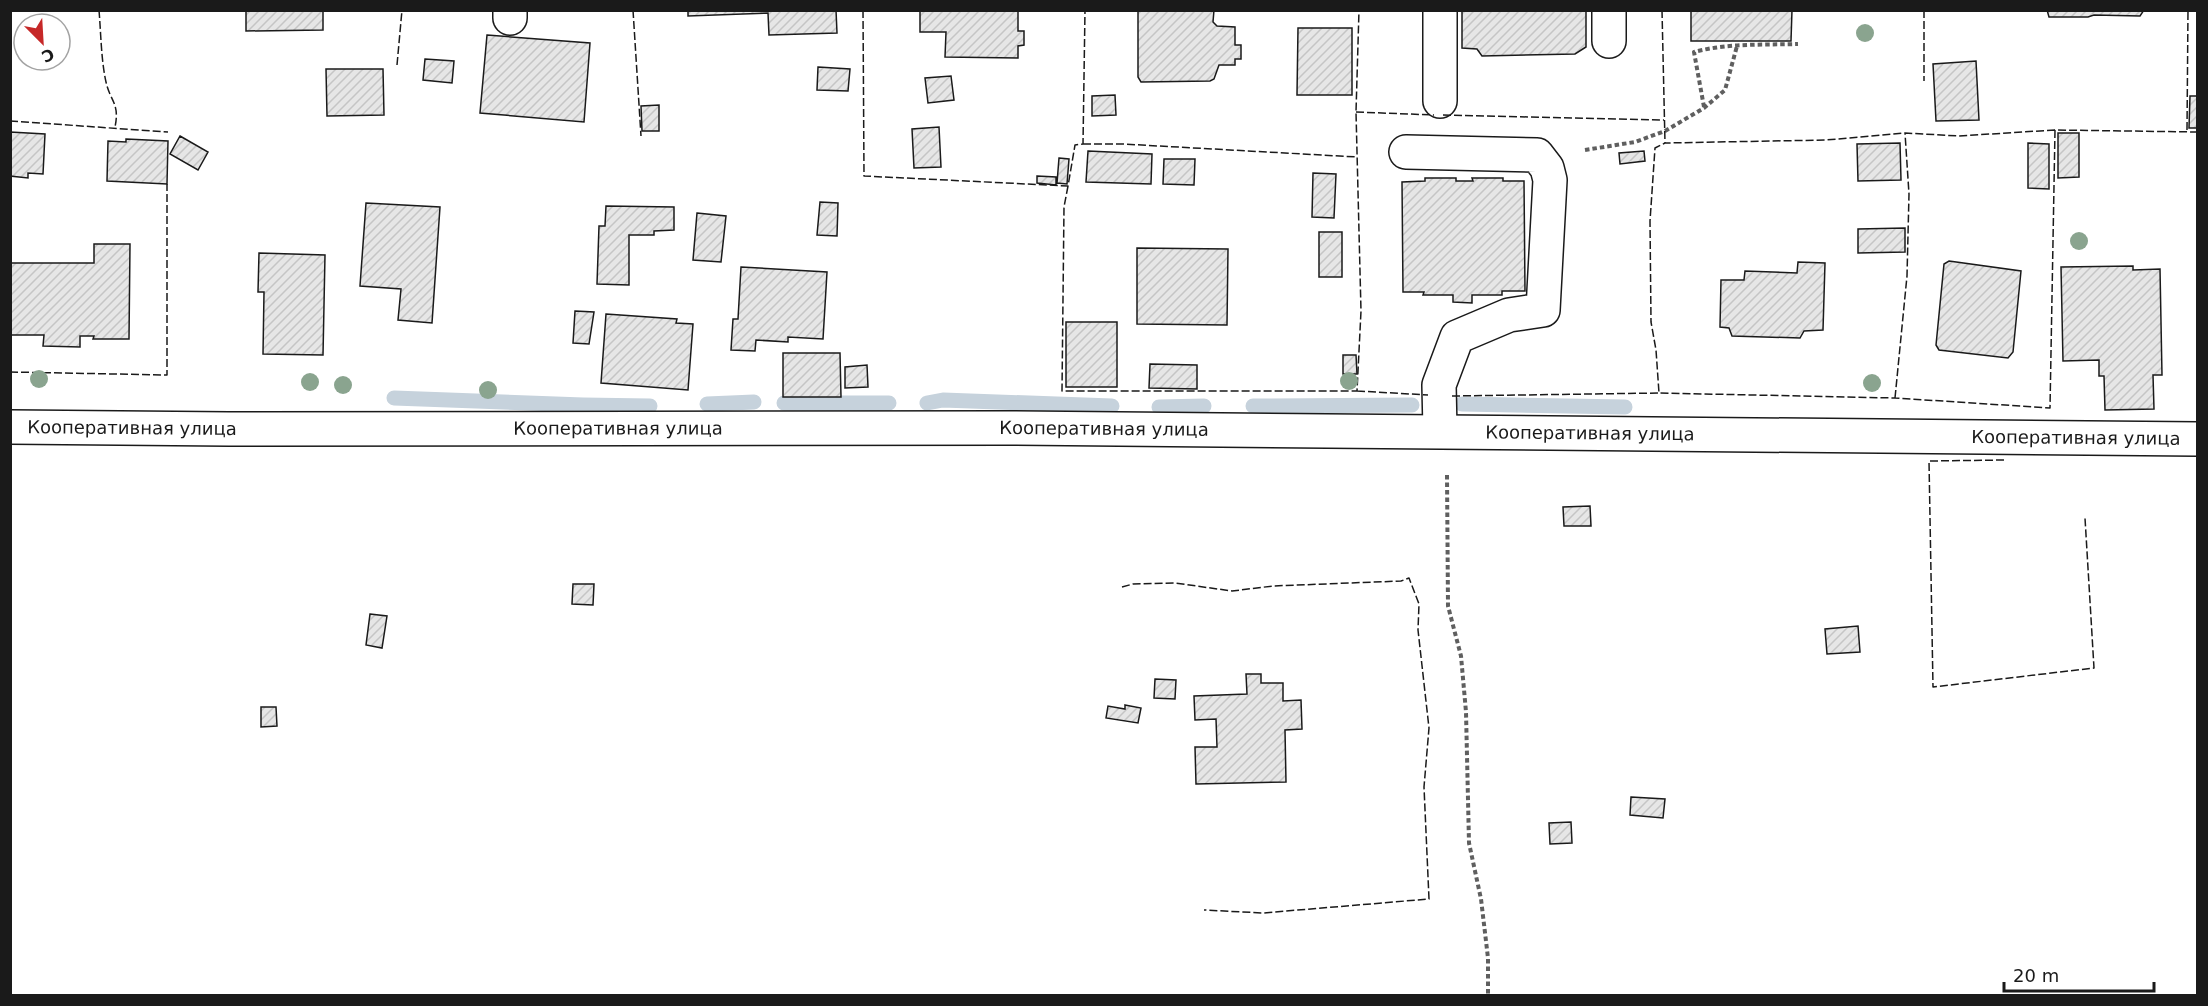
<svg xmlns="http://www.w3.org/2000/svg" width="2208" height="1006" viewBox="0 0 2208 1006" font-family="'DejaVu Sans',sans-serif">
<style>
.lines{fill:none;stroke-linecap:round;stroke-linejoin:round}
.stream{stroke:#c6d2dc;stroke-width:15}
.building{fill:url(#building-hatch);stroke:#1a1a1a;stroke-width:1.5}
.minor-casing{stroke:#1a1a1a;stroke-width:36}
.path{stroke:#5f5f5f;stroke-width:4;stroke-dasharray:4.5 3;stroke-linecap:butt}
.minor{stroke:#fff;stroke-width:33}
.fence{stroke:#1a1a1a;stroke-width:1.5;stroke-dasharray:8 3;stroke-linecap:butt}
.tree{fill:#8aa48f}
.labels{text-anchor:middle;stroke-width:4.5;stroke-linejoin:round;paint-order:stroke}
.street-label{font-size:18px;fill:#1a1a1a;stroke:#fff}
</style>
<defs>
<pattern id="building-hatch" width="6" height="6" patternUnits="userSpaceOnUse" patternTransform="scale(1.5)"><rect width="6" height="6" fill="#e6e6e6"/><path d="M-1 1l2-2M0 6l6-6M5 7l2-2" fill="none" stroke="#c5c5c5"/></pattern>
</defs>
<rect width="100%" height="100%" fill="#fff"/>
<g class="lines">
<path class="stream" d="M 394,398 L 583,405 L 650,406
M 784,403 L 889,403
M 927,403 L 943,400 L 1112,406
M 707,404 L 754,402
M 1462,404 L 1625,407
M 1253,406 L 1412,405
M 1159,407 L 1204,406"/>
</g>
<path class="building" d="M 246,10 L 323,10 L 323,30 L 246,31 Z
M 688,10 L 836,10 L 837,33 L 769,35 L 768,13 L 688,16 Z
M 920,10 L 1018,10 L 1018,31 L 1024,31 L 1024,45 L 1018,46 L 1018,58 L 945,57 L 946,32 L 920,32 Z
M 1138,10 L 1214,10 L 1213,22 L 1217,26 L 1235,27 L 1235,45 L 1241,45 L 1241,59 L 1235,59 L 1235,65 L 1219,65 L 1214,79 L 1210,81 L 1141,82 L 1138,77 Z
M 1462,10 L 1586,10 L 1586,47 L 1575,54 L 1482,56 L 1477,49 L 1462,48 Z
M 1691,10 L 1792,10 L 1791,41 L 1691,41 Z
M 2047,10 L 2144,10 L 2140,16 L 2094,15 L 2088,17 L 2049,17 Z
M 1298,28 L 1352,28 L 1352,95 L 1297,95 Z
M 487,35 L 590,43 L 584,122 L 480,113 Z
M 425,59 L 454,61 L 452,83 L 423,80 Z
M 1976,61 L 1979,120 L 1936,121 L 1933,64 Z
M 818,67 L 850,69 L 848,91 L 817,90 Z
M 326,69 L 383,69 L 384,115 L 327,116 Z
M 951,76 L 954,100 L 928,103 L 925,78 Z
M 1115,95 L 1116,115 L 1092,116 L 1092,96 Z
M 2190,96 L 2198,96 L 2198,128 L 2189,128 Z
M 659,105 L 659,131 L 642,131 L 641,106 Z
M 939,127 L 941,167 L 914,168 L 912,129 Z
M 10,132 L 45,134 L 43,174 L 28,173 L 28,178 L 10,176 Z
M 2058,133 L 2079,133 L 2079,177 L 2058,178 Z
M 180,136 L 208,152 L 198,170 L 170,154 Z
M 126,139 L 168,141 L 167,184 L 107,181 L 108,141 L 126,142 Z
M 1900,143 L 1901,180 L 1858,181 L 1857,144 Z
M 2028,143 L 2049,144 L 2049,189 L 2028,188 Z
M 1088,151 L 1152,154 L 1151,184 L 1086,182 Z
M 1644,151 L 1645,161 L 1620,164 L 1619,153 Z
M 1059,158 L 1069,159 L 1067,184 L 1057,183 Z
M 1164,159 L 1195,159 L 1194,185 L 1163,184 Z
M 1313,173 L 1336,174 L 1334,218 L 1312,217 Z
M 1037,176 L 1056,177 L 1056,185 L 1037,183 Z
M 1425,178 L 1456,178 L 1456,181 L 1473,181 L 1472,178 L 1503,178 L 1503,181 L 1524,181 L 1525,291 L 1502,291 L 1502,295 L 1472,295 L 1472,303 L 1453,302 L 1453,295 L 1423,295 L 1424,292 L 1403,292 L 1402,182 L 1425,181 Z
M 820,202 L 838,203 L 837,236 L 817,235 Z
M 366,203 L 440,207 L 432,323 L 398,320 L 401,289 L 360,286 Z
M 606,206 L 674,207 L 674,230 L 654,231 L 654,235 L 629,235 L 629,285 L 597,284 L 599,226 L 605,226 Z
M 697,213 L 726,216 L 721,262 L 693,260 Z
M 1905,228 L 1905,252 L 1858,253 L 1858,229 Z
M 1319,232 L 1342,232 L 1342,277 L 1319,277 Z
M 94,244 L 130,244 L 129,339 L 93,339 L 94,336 L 80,336 L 80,347 L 43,346 L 44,335 L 10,335 L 10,263 L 94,263 Z
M 1137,248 L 1228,249 L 1227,325 L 1137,324 Z
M 259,253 L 325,255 L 323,355 L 263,354 L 264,292 L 258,292 Z
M 1949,261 L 2021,271 L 2013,352 L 2008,358 L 1939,350 L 1936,345 L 1944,264 Z
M 1798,262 L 1825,263 L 1823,330 L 1804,331 L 1800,338 L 1732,336 L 1729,328 L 1720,327 L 1721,280 L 1744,280 L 1745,271 L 1797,273 Z
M 2133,266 L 2133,270 L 2160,269 L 2162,375 L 2153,375 L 2154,409 L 2105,410 L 2104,376 L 2099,376 L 2099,360 L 2063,361 L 2061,267 Z
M 741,267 L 827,272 L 823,339 L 788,337 L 788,342 L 756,340 L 755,351 L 731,350 L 733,319 L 738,319 Z
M 575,311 L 594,312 L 589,344 L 573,343 Z
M 606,314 L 677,319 L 676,323 L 693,324 L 688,390 L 601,383 Z
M 1066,322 L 1117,322 L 1117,387 L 1066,387 Z
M 783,353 L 840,353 L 841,397 L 783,397 Z
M 1343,355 L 1356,355 L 1357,374 L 1343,374 Z
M 1150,364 L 1197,365 L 1197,389 L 1149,388 Z
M 867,365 L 868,387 L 845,388 L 845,367 Z
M 1590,506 L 1591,526 L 1564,526 L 1563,507 Z
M 573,584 L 594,584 L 593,605 L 572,604 Z
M 370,614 L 387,616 L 382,648 L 366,645 Z
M 1858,626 L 1860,652 L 1827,654 L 1825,629 Z
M 1246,674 L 1261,674 L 1261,683 L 1283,683 L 1283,701 L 1301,700 L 1302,729 L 1285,730 L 1286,782 L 1196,784 L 1195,747 L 1217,747 L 1216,719 L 1195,720 L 1194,696 L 1247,694 Z
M 1155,679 L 1176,680 L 1175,699 L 1154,698 Z
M 1125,705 L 1141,708 L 1138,723 L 1106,718 L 1108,706 L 1125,709 Z
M 261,707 L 276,707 L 277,726 L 261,727 Z
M 1631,797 L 1665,799 L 1663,818 L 1630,815 Z
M 1571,822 L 1572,843 L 1550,844 L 1549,823 Z"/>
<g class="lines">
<defs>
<g id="minor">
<path d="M 510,10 L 510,18"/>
<path d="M 1609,10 L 1609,41"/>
<path d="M 1440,101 L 1440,10"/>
<path d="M 1406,152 L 1537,155 L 1547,168 L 1550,180 L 1543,310 L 1509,315 L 1457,337 L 1439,385 L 1440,431"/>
<path id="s1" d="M 10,427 L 229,429 L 1011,428 L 2198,439"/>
</g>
</defs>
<use href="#minor" class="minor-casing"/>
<path class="path" d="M 1704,107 L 1694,52 C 1728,43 1764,45 1798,44
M 1585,150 L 1635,142 L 1665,131 L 1704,108 L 1725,90 L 1737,46
M 1447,475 L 1448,606 L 1461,656 L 1466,712 L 1469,843 L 1481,899 L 1488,958 L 1488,996"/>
<use href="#minor" class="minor"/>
<path class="fence" d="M 99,10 C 101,34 101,59 106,82 C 110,101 120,103 115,127
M 633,10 L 641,136
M 863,10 L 864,176 L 1068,186 L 1075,145 L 1083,144 L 1085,10
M 1662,10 L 1665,143
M 1924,10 L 1924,81
M 397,65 L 402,10
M 1356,112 L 1434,115
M 1443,115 L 1664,120
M 10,121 L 168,132
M 2055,130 L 1959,136 L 1905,133 L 1826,140 L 1665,143 L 1655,148 L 1650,221 L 1651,322 L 1656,350 L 1659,393 L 1895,398 L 2050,408 L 2055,130 L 2198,132
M 2187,130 L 2188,10
M 1083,144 L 1123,144 L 1357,157
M 1068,186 L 1064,207 L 1062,391 L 1357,391 L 1361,311 L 1356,112 L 1359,10
M 10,372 L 167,375 L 167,184
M 1357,391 L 1428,395
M 1452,396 L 1659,393
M 1895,398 L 1907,276 L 1909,194 L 1905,133
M 2004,460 L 1929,461 L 1933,687 L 2094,668 L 2085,518
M 1122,587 L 1133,584 L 1175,583 L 1232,591 L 1273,586 L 1401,581 L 1409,578 L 1419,604 L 1418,630 L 1429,728 L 1424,787 L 1429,899 L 1263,913 L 1204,910"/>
</g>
<g class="tree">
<circle cx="1865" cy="33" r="9"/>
<circle cx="2079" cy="241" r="9"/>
<circle cx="39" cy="379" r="9"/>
<circle cx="1349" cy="381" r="9"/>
<circle cx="310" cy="382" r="9"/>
<circle cx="1872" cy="383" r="9"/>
<circle cx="343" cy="385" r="9"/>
<circle cx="488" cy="390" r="9"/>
</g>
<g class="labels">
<g class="street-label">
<text dy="6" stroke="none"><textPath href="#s1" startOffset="122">Кооперативная улица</textPath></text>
<text dy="6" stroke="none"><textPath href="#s1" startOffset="608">Кооперативная улица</textPath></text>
<text dy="6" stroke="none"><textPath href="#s1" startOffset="1094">Кооперативная улица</textPath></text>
<text dy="6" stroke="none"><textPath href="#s1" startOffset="1580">Кооперативная улица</textPath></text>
<text dy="6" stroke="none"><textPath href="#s1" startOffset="2066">Кооперативная улица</textPath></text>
</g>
</g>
<rect width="2208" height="1006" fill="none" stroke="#1a1a1a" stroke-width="24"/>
<g transform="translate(42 42) rotate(156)"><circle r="28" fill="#ffffff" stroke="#a3a3a3" stroke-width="1.5"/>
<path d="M0-4.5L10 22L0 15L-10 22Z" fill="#c62828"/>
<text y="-9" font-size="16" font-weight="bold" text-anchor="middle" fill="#1a1a1a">С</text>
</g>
<path d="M2004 982v9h150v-9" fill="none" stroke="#1a1a1a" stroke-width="3"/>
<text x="2013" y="982" font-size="18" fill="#1a1a1a" stroke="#ffffff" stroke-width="4.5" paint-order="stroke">20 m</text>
</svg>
